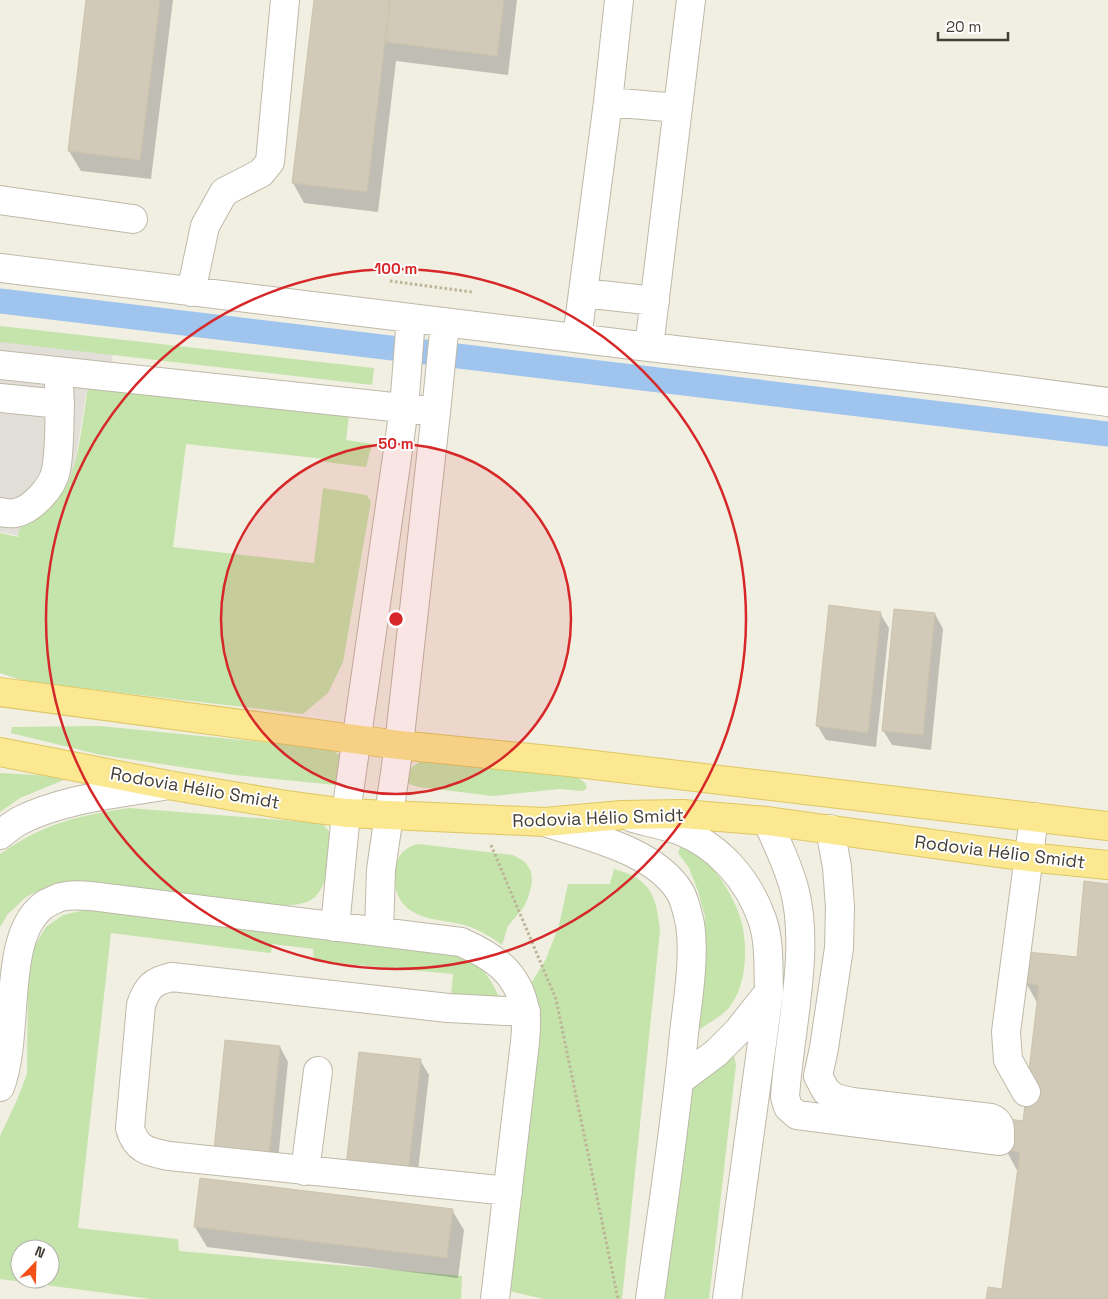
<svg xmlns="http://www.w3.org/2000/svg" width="1108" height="1299" viewBox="0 0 1108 1299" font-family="'Space Grotesk',sans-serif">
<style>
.industrial{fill:#e2dfd8}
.green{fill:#c4e4ab;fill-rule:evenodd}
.shadow{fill:#0003}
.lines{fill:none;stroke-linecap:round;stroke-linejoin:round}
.canal{stroke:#9fc4ed;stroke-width:25}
.building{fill:#d2cab8;stroke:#ccc3ac}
.minor-casing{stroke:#beb9a8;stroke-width:30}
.major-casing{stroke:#dfc762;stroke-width:30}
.path{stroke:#bdb497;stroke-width:3;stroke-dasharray:2.5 2.5;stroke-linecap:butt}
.minor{stroke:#fff;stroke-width:28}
.major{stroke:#fbe891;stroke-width:28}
.ring{fill:none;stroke:#d62828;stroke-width:2.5}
.labels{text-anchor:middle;stroke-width:4;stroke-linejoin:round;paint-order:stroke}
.street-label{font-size:18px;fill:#423e33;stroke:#fff}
.centre{fill:#d62828;stroke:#fff;stroke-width:2.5}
.ring-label{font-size:15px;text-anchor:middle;font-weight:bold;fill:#d62828;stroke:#fff;stroke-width:4;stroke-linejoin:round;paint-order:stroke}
</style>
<rect width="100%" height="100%" fill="#f1eee2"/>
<path class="industrial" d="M 0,340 L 113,353 L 107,395 L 86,394 L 71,489 L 24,537 L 0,532 Z"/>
<path class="green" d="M 0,326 L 374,368 L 372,385 L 0,342 Z
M 88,387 L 349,415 L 346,440 L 372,444 L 366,467 L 325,462 L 325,459 L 186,444 L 173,547 L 314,563 L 323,488 L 366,495 L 371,501 L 343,662 L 328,693 L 303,714 L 28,682 L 0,673 L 0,533 L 18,537 L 24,512 C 39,506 53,501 64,489 C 78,472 84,411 88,387 Z
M 100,726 L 332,749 L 345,760 L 343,778 L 336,785 L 235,775 L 101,755 L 11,733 L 12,727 Z
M 422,761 L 576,776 L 585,783 L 587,788 L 583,791 L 559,789 L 493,796 L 419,787 L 409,784 L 406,778 C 409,769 413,765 422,761 Z
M 0,773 L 71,777 L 20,798 L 0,812 Z
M 129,808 L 320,823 C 326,827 330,831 332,838 C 336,852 326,887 315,897 C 306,905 291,905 281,906 L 85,884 L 53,884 L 26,897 L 8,914 L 0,927 L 0,854 C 45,823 76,816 129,808 Z
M 418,844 L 513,855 L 525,862 L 531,871 L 532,882 L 529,895 L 524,907 L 508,926 L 502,945 C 491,937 481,931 468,926 C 443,918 406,923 396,890 C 394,881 392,872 396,863 C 401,852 406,847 418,844 Z
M 681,846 C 690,852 703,857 710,865 C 722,879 733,897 739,914 C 749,942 748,987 727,1010 C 718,1019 703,1026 693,1034 L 705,917 L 698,891 L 689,868 L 678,853 Z
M 614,869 C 651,879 656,895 660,930 L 622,1299 L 544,1299 L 505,1290 L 530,985 L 546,959 L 559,925 L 568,884 L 610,884 Z
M 85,910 L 437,948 C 472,957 485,965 500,999 L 451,995 L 453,974 L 314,961 L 313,949 L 272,944 L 271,953 L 111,933 L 78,1228 L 178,1239 L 179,1251 L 462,1276 L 461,1299 L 151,1299 L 0,1279 L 0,1136 L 17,1100 L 27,1074 L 28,970 L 35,945 L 46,927 L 63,915 ZM 20,1249 L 50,1249 L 50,1279 L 20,1279 Z
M 732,1046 L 736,1065 L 709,1299 L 662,1299 L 690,1082 Z"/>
<path class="shadow" d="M 88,0 L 173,0 L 151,179 L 81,171 L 69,151 Z
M 315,0 L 517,0 L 508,75 L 396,61 L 378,212 L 304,203 L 293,183 Z
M 880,613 L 889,628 L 876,747 L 826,740 L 817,725 Z
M 935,614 L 943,629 L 931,750 L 892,745 L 883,730 Z
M 1108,885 L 1108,1299 L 988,1299 L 1003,1290 L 1018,1172 L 1006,1150 L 1024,1123 L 1038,1004 L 1026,983 L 1078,959 Z
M 280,1047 L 288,1062 L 277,1170 L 224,1165 Z
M 420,1060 L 429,1075 L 416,1188 L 356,1180 Z
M 452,1210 L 464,1230 L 458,1278 L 207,1247 L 195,1227 Z"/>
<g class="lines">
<path class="canal" d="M 0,301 L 1108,434"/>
</g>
<path class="building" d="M 86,0 L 160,0 L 140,160 L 68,151 Z
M 314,0 L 390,0 L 367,192 L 292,183 Z
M 390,0 L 504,0 L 497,56 L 385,42 Z
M 829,605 L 881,612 L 868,733 L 816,726 Z
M 894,609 L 935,613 L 923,735 L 882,731 Z
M 1084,881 L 1108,884 L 1108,1299 L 986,1299 L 988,1287 L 1002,1289 L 1020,1152 L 1004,1150 L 1008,1119 L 1023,1121 L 1039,985 L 1025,983 L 1028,952 L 1077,957 Z
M 225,1040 L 280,1046 L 269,1156 L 214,1150 Z
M 359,1052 L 421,1059 L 408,1173 L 346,1166 Z
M 200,1178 L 453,1209 L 447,1258 L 194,1227 Z"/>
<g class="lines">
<defs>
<path id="minor" d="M 608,102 L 678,108
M 0,200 L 133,219
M 0,268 L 649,347 L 955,382 L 1108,402
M 191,292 L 205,226 L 224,192 L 261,173 L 270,162 L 285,0
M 583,293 L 655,301
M 577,338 L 608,102 L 619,0
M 649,347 L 691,0
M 0,365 L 421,410
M 0,398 L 60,404 L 59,386
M 0,512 C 5,513 10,514 15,513 C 32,510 53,487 56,470 C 60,449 59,426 60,404
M 633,818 C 648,822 663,825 678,830 C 718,845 748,879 762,919 C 770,941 768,968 769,992 L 727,1299
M 767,821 C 777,843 788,865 794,888 C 811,949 789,1033 785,1097 L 788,1107 L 797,1115 L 1000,1141 C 1000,1130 1002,1122 991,1118 L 852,1102 L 835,1098 L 826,1091 L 818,1076 L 824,1048 L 839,948 L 840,907 L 837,867 L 830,829
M 545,822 C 589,837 654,850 680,892 C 685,900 688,915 690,924 C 695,957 688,999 684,1033 C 676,1122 662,1210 650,1299
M 0,835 C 6,830 12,825 19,821 C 63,798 120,794 168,785
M 335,927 L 346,813 L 404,408 L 411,318
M 379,932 L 381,870 L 399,745 L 436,412 L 445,322
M 680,1080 L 716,1053 L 738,1031 L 768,993
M 0,1087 C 21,1032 0,932 47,903 C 52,901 57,898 61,897 C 78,893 98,897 115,899 L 461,942 C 494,957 518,972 525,1010 C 527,1020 526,1032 525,1042 L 495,1299
M 1026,1092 L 1008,1060 L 1006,1032 L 1034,817
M 305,1171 L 318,1071
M 508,1191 L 169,1156 C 149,1152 136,1150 130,1128 L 141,1005 C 147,987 153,981 172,977 L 448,1008 L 526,1012"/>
<path id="major" d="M 0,692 L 399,745 L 569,762 L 1108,826
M 0,752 L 168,785 L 280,804 L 346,813 L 545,822 L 622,815 L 683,814 L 767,821 L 1028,857 L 1108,865"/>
</defs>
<use href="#minor" class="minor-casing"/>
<use href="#major" class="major-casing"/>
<path class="path" d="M 390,281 L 472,292
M 491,845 L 556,999 L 618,1299"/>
<use href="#minor" class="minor"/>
<use href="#major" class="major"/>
</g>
<circle cx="396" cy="619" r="175" fill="#d62828" fill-opacity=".12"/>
<g class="ring">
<circle cx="396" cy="619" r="175"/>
<circle cx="396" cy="619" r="350"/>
</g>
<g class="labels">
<g class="street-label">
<text transform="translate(195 788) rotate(10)" y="6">Rodovia Hélio Smidt</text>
<text transform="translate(598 818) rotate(-2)" y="6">Rodovia Hélio Smidt</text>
<text transform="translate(1000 852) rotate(7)" y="6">Rodovia Hélio Smidt</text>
</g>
</g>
<circle cx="396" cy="619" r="8" class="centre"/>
<g class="ring-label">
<text x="396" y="274">100 m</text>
<text x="396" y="449">50 m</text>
</g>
<g transform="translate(35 1264) rotate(23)"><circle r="24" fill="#ffffff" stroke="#b3b2ad"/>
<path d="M0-4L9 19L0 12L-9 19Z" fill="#f35017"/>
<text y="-8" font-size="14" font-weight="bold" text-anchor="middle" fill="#423e33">N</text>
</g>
<path d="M938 32v8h70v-8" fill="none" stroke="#423e33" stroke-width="2.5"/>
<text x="946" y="32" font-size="15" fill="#423e33" stroke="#ffffff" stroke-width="4" paint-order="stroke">20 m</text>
</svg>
